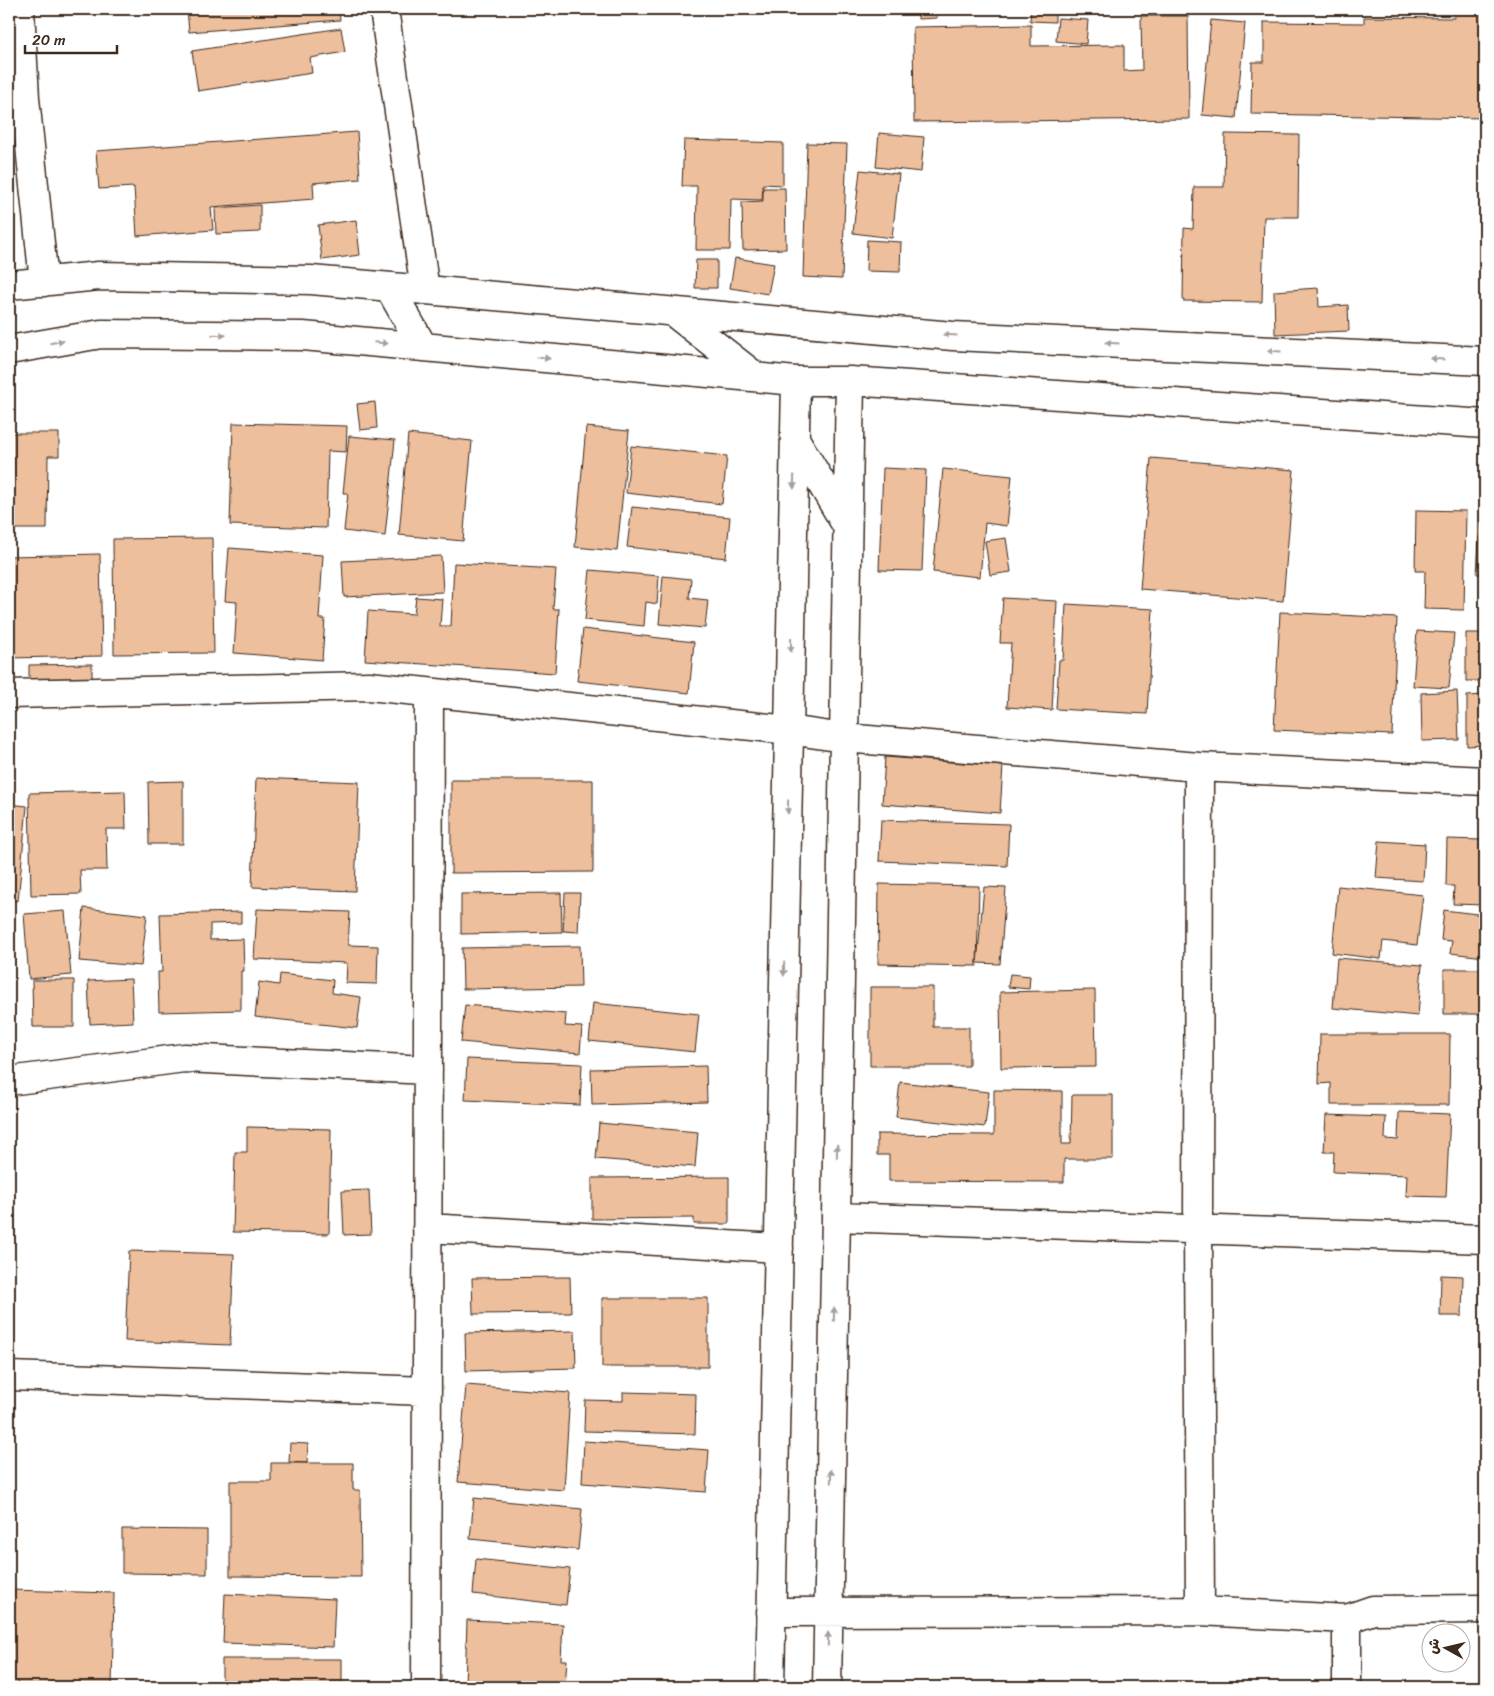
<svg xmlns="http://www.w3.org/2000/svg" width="1494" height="1696" viewBox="0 0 1494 1696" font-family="Sriracha,'Playpen Sans Arabic',sans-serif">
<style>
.building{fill:#edbf9c;stroke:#3b2a1e}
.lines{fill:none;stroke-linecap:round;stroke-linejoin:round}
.street-casing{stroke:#3b2a1e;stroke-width:31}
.street{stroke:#fff;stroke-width:28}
.oneway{fill:#a79f9a}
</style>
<rect width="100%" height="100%" fill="#fff"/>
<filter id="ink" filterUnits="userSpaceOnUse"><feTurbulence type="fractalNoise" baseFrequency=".02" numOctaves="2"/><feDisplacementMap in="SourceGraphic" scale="10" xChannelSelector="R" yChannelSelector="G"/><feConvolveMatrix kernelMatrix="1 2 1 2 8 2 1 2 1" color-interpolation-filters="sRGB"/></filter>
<g filter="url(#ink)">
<path class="building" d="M 187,9 L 339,9 L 340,20 L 189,32 Z
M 918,9 L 937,9 L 937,18 L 918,19 Z
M 1031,9 L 1055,9 L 1055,22 L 1030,21 Z
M 1077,9 L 1095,9 L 1095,14 L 1077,15 Z
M 1454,9 L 1485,9 L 1485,118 L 1251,114 L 1252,62 L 1264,62 L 1264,22 L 1364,23 L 1364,17 L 1454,18 Z
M 1141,16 L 1188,16 L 1189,119 L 914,122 L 913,27 L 1031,25 L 1031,46 L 1124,45 L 1124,71 L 1142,70 Z
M 1058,18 L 1088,20 L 1086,44 L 1056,41 Z
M 1211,20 L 1245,23 L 1236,118 L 1202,115 Z
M 341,28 L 345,52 L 310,58 L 312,73 L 198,91 L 192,51 Z
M 357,132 L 360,179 L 313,183 L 314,199 L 211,207 L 213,230 L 137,236 L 134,187 L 99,189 L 96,151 Z
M 879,133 L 924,137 L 921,172 L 876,167 Z
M 1225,134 L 1299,135 L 1298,217 L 1264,217 L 1262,302 L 1183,301 L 1184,228 L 1193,229 L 1194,187 L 1224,187 Z
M 684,140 L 783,143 L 783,185 L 763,184 L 762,200 L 731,199 L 730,250 L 696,250 L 697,186 L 682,186 Z
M 807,143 L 847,144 L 842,279 L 803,277 Z
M 860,170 L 899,174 L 892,238 L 853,233 Z
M 763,188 L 785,188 L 786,249 L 743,250 L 742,202 L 763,201 Z
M 260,205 L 260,232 L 216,234 L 215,208 Z
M 356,220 L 360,255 L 322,260 L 318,225 Z
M 867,240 L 901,242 L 900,272 L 866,271 Z
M 735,258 L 774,264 L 768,294 L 730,288 Z
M 696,260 L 717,260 L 717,288 L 695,288 Z
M 1318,288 L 1319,307 L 1348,305 L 1349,331 L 1275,334 L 1274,291 Z
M 375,402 L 377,428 L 360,430 L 357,404 Z
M 233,423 L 347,426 L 346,452 L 328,451 L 326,528 L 230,525 Z
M 586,427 L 629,431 L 617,551 L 575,547 Z
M 9,433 L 59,433 L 59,456 L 48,456 L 47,529 L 9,529 Z
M 408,434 L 472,441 L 463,541 L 399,535 Z
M 349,436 L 395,440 L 385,536 L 344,531 L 348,493 L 343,493 Z
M 631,446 L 727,456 L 722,504 L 626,493 Z
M 1151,458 L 1294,470 L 1283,601 L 1140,589 Z
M 883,468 L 926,470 L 922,571 L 879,570 Z
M 943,469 L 1012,476 L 1007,526 L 985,523 L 980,577 L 933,572 Z
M 1482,490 L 1485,490 L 1485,575 L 1477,574 Z
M 632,507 L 730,517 L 726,558 L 627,547 Z
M 1416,510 L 1466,511 L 1464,610 L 1424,609 L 1425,571 L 1415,571 Z
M 212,538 L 214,653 L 114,654 L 113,539 Z
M 1006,538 L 1011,572 L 990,575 L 985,541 Z
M 229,548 L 323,555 L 319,619 L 325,619 L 322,660 L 234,653 L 237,602 L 225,601 Z
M 100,554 L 102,656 L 9,658 L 9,556 Z
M 441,556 L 443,592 L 344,597 L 342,561 Z
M 454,563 L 556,569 L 553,609 L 559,609 L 555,673 L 365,660 L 368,611 L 414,614 L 416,597 L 442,599 L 440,626 L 451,626 Z
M 590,570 L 659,576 L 657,604 L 646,602 L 644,626 L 585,620 Z
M 663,576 L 691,579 L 689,598 L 708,600 L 705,628 L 659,624 Z
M 1003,598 L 1057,601 L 1052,710 L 1007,707 L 1011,643 L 1000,643 Z
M 1066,604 L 1153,609 L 1147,714 L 1056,709 L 1059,660 L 1063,660 Z
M 1280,612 L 1397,618 L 1392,735 L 1274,730 Z
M 583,629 L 694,642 L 689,693 L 577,681 Z
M 1417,631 L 1454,633 L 1449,688 L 1413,686 Z
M 1466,633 L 1485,633 L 1485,681 L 1466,681 Z
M 92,664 L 92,681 L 29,682 L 29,665 Z
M 1457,691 L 1459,740 L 1422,741 L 1421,693 Z
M 1485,695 L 1485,745 L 1467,746 L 1467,696 Z
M 885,757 L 1003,766 L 1000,813 L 882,804 Z
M 256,778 L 359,782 L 355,891 L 252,887 Z
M 451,780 L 593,780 L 593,872 L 451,873 Z
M 183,781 L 183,844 L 149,844 L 148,782 Z
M 125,791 L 126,829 L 106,829 L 107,870 L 80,870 L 81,894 L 31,895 L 29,793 Z
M 9,804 L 27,806 L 18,901 L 9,900 Z
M 881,820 L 1009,824 L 1007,866 L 879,861 Z
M 1447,839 L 1481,840 L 1481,851 L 1485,851 L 1485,905 L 1453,904 L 1454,886 L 1446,886 Z
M 1379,841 L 1425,844 L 1423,881 L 1376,878 Z
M 879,884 L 979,886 L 977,966 L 878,964 Z
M 1338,886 L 1423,895 L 1417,945 L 1383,941 L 1381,959 L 1332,953 Z
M 984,887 L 1006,888 L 1000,964 L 977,963 Z
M 561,893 L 562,932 L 461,934 L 461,894 Z
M 565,893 L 580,893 L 578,932 L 563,931 Z
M 84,908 L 147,915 L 141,966 L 79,961 Z
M 257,909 L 350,912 L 348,945 L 378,946 L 377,984 L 346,983 L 347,963 L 254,959 Z
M 1444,910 L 1485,915 L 1485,957 L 1450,953 L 1452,941 L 1441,940 Z
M 65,911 L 71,975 L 29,979 L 24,914 Z
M 241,912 L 241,923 L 210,924 L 210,940 L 243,939 L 244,971 L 241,971 L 241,1010 L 159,1012 L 158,972 L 162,972 L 160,914 Z
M 580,946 L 581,987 L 463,989 L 462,948 Z
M 1337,958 L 1422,965 L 1418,1016 L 1333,1008 Z
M 1444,969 L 1485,969 L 1485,1014 L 1444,1014 Z
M 280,974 L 333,980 L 332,993 L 361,997 L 357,1028 L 255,1017 L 259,982 L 279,985 Z
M 1010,974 L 1030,976 L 1029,989 L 1008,987 Z
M 131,979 L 133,1022 L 90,1024 L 88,981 Z
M 32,980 L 74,980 L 74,1027 L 33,1027 Z
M 870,987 L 933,987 L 933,1027 L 969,1027 L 969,1066 L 870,1066 Z
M 1095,990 L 1096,1067 L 1001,1068 L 1000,992 Z
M 593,1003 L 699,1014 L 695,1052 L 589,1041 Z
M 465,1005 L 566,1014 L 565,1026 L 582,1027 L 580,1053 L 461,1042 Z
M 1320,1034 L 1450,1034 L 1449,1105 L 1331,1105 L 1331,1083 L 1319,1084 Z
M 467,1059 L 582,1064 L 580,1105 L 465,1100 Z
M 706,1066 L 707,1102 L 592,1105 L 591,1069 Z
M 900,1082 L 989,1092 L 985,1127 L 896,1117 Z
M 994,1090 L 1062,1091 L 1062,1144 L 1071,1144 L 1072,1095 L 1113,1095 L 1113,1159 L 1064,1159 L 1064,1182 L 889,1181 L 889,1155 L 877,1155 L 877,1134 L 994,1135 Z
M 1399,1112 L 1450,1114 L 1446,1197 L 1406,1196 L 1407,1175 L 1333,1172 L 1334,1152 L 1324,1152 L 1326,1115 L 1386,1117 L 1385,1139 L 1398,1140 Z
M 599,1123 L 698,1132 L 695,1167 L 596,1159 Z
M 247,1127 L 331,1129 L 329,1234 L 233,1232 L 235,1152 L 247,1152 Z
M 729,1177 L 729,1224 L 694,1224 L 694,1218 L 592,1219 L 592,1178 Z
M 369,1190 L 371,1234 L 344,1235 L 342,1191 Z
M 129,1251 L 234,1254 L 230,1345 L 125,1341 Z
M 1441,1275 L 1463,1276 L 1462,1316 L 1440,1316 Z
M 570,1277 L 571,1313 L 473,1314 L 472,1278 Z
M 602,1298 L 708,1298 L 708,1367 L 602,1367 Z
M 575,1331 L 576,1368 L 466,1371 L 465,1333 Z
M 466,1385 L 570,1393 L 564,1490 L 458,1482 Z
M 623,1392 L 696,1394 L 695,1434 L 584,1431 L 585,1400 L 623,1401 Z
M 584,1441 L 709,1450 L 706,1492 L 582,1483 Z
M 290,1443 L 308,1444 L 307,1463 L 289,1462 Z
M 271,1463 L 353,1463 L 353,1490 L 360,1490 L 361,1577 L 230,1576 L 230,1481 L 271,1481 Z
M 474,1498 L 582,1509 L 578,1550 L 470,1539 Z
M 122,1529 L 207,1530 L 207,1574 L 122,1573 Z
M 476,1559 L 570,1569 L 566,1605 L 473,1594 Z
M 9,1590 L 114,1593 L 112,1687 L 9,1687 Z
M 225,1594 L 335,1599 L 333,1647 L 223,1643 Z
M 467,1620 L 563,1624 L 561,1660 L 567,1660 L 565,1687 L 465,1687 Z
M 222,1659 L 342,1659 L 342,1687 L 222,1687 Z"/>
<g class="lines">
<defs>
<path id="street" d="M 20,9 L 25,98 L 44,282
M 384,9 L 425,290
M 9,285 L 99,276 L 311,280 L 953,336 L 1485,361
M 389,287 L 423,347
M 673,312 L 756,377
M 9,350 L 101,334 L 303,336 L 796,381 L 850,381 L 1485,424
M 795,439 L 847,526
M 9,694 L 369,686 L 789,730 L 844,738 L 1199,767
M 9,1081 L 184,1058 L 428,1070
M 836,1217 L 1485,1239
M 427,1228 L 779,1248
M 9,1376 L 427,1391
M 1200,1611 L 1198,1229 L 1199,767 L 1485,781
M 771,1612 L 1200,1611 L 1347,1619 L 1373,1610 L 1485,1609
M 1347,1619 L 1347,1687
M 426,1687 L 429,693
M 770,1687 L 796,381
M 827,1687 L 836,1217 L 850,381"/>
</defs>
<use href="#street" class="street-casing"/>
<use href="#street" class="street"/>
</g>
<defs><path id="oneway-solid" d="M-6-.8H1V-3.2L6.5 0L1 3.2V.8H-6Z" transform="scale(1.25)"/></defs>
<g class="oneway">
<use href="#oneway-solid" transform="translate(219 335) rotate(1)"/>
<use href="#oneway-solid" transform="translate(950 335) rotate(-176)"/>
<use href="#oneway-solid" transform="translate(57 342) rotate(-9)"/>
<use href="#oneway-solid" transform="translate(381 343) rotate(5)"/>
<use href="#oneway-solid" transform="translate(1112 343) rotate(-177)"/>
<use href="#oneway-solid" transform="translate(1274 351) rotate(-177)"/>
<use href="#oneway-solid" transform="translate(543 358) rotate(5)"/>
<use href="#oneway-solid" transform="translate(1437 359) rotate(-177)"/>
<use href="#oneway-solid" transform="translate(794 482) rotate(91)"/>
<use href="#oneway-solid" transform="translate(791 645) rotate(91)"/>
<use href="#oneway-solid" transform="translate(788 807) rotate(91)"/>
<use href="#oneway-solid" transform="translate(784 969) rotate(91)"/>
<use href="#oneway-solid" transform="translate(837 1151) rotate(-89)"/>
<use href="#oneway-solid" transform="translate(834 1314) rotate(-89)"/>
<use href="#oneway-solid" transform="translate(831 1476) rotate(-89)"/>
<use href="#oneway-solid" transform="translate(828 1639) rotate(-89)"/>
</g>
</g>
<rect width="1494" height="1696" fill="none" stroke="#fff" stroke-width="30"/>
<rect x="15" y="15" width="1464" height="1666" fill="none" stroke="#3b2a1e" stroke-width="2" filter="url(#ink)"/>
<g transform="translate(1446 1648) rotate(278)"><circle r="24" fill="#ffffff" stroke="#b1aaa5"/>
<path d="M0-4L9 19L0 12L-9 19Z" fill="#3b2a1e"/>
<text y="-8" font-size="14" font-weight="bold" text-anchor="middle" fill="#3b2a1e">ش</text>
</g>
<path d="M25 45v8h92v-8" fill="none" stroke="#3b2a1e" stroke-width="2.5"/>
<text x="32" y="45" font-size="15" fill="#3b2a1e" stroke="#ffffff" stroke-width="4" paint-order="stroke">20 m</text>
</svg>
